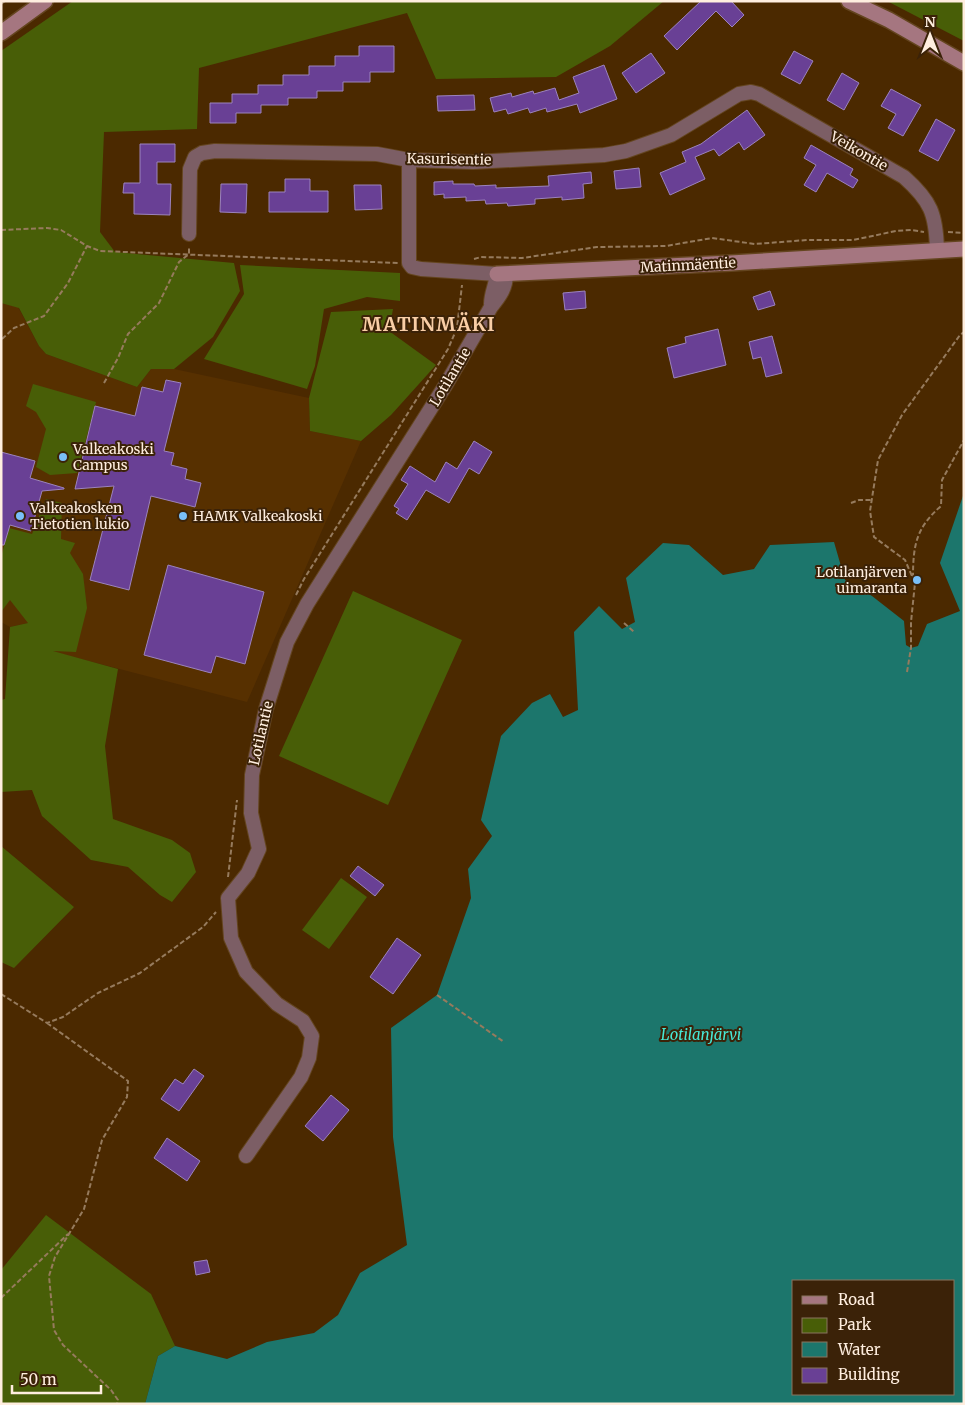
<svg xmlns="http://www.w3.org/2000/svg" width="965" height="1405" viewBox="0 0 965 1405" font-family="Merriweather,serif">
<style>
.built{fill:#573000}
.green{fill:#485e07}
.water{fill:#1c766c;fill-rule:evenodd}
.building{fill:#694095;stroke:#9c83bd}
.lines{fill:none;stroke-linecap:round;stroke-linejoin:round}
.street-casing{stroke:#64451f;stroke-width:16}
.secondary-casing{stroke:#64451f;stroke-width:18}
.path{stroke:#967b5d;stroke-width:2;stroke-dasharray:5 2.5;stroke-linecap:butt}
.street{stroke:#7c5e65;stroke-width:14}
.secondary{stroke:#a57680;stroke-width:15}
.poi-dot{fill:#79bff8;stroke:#3b2208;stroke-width:2}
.labels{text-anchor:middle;stroke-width:4;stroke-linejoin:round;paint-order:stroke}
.street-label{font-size:14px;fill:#ffeedf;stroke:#3b2208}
.poi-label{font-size:14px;fill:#ffeedf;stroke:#3b2208;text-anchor:start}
.water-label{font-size:15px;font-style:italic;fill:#46e8d6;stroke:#3b2208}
.district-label{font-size:19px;font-weight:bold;letter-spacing:1px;fill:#f9cea6;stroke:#3b2208}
</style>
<rect width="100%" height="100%" fill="#4b2900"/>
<path class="built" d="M 1,303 L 18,307 L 39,346 L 46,354 L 137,387 L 151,369 L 174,369 L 309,398 L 310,431 L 361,441 L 247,702 L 50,651 L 28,623 L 10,627 L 1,622 Z"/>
<path class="green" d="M 73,1 L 664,1 L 610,46 L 556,77 L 436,79 L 407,13 L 199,68 L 197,129 L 104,132 L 100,232 L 115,252 L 234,263 L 240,291 L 213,337 L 174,369 L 151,369 L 137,387 L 46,354 L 39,346 L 19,308 L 1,303 L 1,51 Z
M 887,1 L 964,1 L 964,41 Z
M 240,265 L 400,273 L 400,301 L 367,297 L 324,309 L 315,366 L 307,389 L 204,359 L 244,294 Z
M 393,309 L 389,331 L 436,365 L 391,415 L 361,441 L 310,431 L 309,398 L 331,312 Z
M 33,384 L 96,402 L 77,473 L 50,475 L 36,467 L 46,429 L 36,412 L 26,406 Z
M 46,499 L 62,503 L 61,539 L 75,543 L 70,553 L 83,574 L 87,608 L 76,652 L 53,651 L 118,669 L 105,746 L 113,819 L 172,840 L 190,853 L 196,872 L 172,902 L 160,895 L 128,867 L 91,860 L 42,816 L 32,790 L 1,792 L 1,700 L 5,699 L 10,627 L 28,623 L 10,600 L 1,612 L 1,616 L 1,557 L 9,528 L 32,534 Z
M 353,591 L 462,640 L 388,805 L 279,756 Z
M 1,846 L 74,907 L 14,968 L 1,962 Z
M 341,878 L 367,897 L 329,949 L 302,930 Z
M 46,1215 L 151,1294 L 175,1346 L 158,1356 L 145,1404 L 1,1404 L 1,1270 Z"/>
<path class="water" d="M 964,493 L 964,1404 L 145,1404 L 158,1356 L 175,1346 L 227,1359 L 267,1342 L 314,1333 L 338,1315 L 360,1273 L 407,1245 L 393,1137 L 391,1028 L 437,995 L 471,898 L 468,869 L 492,836 L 481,820 L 501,736 L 532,703 L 550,694 L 563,717 L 578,710 L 574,632 L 599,606 L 622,629 L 635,622 L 626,578 L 663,543 L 689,545 L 723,575 L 754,569 L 770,545 L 834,542 L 845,580 L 872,596 L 904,621 L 906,645 L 911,648 L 918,646 L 927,624 L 960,611 L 940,563 ZM 794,1281 L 954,1281 L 954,1394 L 794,1394 Z"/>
<path class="building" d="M 701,1 L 731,1 L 744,15 L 732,27 L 716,11 L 677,50 L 664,36 Z
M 359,46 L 394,46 L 394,72 L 370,72 L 370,82 L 343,82 L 343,91 L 317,91 L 317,98 L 288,98 L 288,105 L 261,105 L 261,113 L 236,113 L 236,123 L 210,123 L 210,103 L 232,103 L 232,94 L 258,94 L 258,85 L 283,85 L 283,75 L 309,75 L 309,66 L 335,66 L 335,56 L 359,56 Z
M 794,51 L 813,61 L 800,84 L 781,74 Z
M 651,53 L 665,73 L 636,93 L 622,73 Z
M 604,65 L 617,99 L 580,113 L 577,104 L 547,112 L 546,108 L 530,113 L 528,108 L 508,114 L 506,109 L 494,112 L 490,98 L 511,93 L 512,97 L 533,91 L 534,94 L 555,88 L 559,100 L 579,93 L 573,77 Z
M 842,73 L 859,83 L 844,110 L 827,100 Z
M 891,89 L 921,105 L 903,136 L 888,128 L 896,114 L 881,106 Z
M 474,95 L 475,110 L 438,111 L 437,96 Z
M 747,110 L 765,135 L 744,150 L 739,142 L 719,156 L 714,149 L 695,157 L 705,179 L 670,195 L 660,173 L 686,162 L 682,152 L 701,144 Z
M 936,119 L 955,130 L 938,161 L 919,151 Z
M 140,144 L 175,144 L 175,162 L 157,162 L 157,184 L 171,184 L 170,215 L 134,214 L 134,193 L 123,193 L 124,183 L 140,183 Z
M 811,145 L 853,169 L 850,175 L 858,180 L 853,188 L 827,173 L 816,192 L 804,185 L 816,165 L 804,158 Z
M 639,168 L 641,187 L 616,189 L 614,171 Z
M 591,172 L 592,183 L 583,184 L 584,198 L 562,200 L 562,197 L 535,199 L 535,204 L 508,206 L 507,203 L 486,204 L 485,200 L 466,201 L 466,197 L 444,198 L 444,194 L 434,195 L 434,182 L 453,181 L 453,184 L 474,184 L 475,186 L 496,185 L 496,188 L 549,186 L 548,176 Z
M 285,179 L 310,179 L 310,191 L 328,191 L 328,212 L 269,212 L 269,192 L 285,192 Z
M 221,184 L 247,184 L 246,213 L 220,212 Z
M 354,185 L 381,185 L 382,209 L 355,210 Z
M 585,291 L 586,308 L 565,310 L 563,293 Z
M 770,291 L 775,305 L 758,310 L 753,297 Z
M 718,329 L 726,365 L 674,378 L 667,348 L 686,343 L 685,337 Z
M 772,336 L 782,373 L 766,377 L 761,357 L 753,359 L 749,342 Z
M 166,380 L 181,383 L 164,451 L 174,453 L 171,465 L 187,469 L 185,479 L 201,483 L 195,507 L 151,496 L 129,590 L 90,580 L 114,486 L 75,489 L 95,406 L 135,416 L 142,387 L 163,392 Z
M 474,441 L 492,452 L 479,474 L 469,468 L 449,503 L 426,490 L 407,520 L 396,513 L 399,509 L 394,506 L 408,484 L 401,480 L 410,466 L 435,482 L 446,462 L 457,469 Z
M 1,452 L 35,461 L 30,478 L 64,488 L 64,489 L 42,491 L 31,531 L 10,525 L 4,545 L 1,545 Z
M 168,565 L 264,592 L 245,664 L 216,656 L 211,673 L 144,655 Z
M 358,866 L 384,885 L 375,896 L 350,876 Z
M 397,938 L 421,955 L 393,994 L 370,977 Z
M 194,1069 L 204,1076 L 179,1111 L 161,1099 L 175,1079 L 183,1084 Z
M 331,1095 L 349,1110 L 323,1141 L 305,1126 Z
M 167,1138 L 200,1161 L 187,1181 L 154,1158 Z
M 207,1260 L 210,1272 L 196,1275 L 194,1262 Z"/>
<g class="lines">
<defs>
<path id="street" d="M 409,160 L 409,263 L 412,267 L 421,269 L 497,274 C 496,285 491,293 491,304
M 189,234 L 190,169 L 195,157 L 202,153 L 215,151 L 377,154 L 409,160 L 473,162 L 604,155 L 626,151 L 671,135 L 739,94 L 751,92 L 759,94 L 904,177 C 931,201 936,214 937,250
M 246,1156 L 301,1077 L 309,1058 L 312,1036 L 303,1021 L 277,1004 L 246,972 L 231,938 L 228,898 L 248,873 L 259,849 L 251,813 L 252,775 L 266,709 L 287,642 L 307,604 L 445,386 L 491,307 C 500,296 506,288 506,274"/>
<path id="secondary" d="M 849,1 L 889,20 L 964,63
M 1,33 L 45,1
M 497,274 L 731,263 L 964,249"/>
</defs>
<use href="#street" class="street-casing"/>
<use href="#secondary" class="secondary-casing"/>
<path class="path" d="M 1,4 L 5,1
M 1,230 L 47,228 L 61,230 L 87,246 L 100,251 L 398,263
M 948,232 L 964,233
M 474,259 L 481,257 L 522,258 L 597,247 L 666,246 L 712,238 L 755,244 L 807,240 L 853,240 L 896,231 L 911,230 L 924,232
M 2,339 L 14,328 L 44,316 L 68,283 L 87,246
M 104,383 L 118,358 L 128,334 L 159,303 L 179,262 L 189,254 L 189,247
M 851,503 L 859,500 L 872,500
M 913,578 C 913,545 916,528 941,506 L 942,480 L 964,440
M 296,595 L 304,579 L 448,349 L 457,328 L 462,285
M 624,623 L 634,632
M 907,672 L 911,648 L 911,622 L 915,583 L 905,560 L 874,537 L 870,511 L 878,460 L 902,415 L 960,335 L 964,332
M 228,877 L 237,800
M 1,994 L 47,1023 L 63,1017 L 98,993 L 140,973 L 203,927 L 216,912
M 437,995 L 504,1042
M 47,1023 L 128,1081 L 127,1097 L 102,1140 L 84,1209 L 55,1257 L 49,1276 L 54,1330 L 63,1345 L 111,1390 L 118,1400 L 117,1404
M 1,1298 L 68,1234"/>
<use href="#street" class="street"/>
<use href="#secondary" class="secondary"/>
</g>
<g class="poi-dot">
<circle cx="63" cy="457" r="5"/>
<circle cx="20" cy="516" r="5"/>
<circle cx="183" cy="516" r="5"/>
<circle cx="917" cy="580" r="5"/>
</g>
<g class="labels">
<g class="street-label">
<text transform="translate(859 151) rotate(30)" y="5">Veikontie</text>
<text transform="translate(449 159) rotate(1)" y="5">Kasurisentie</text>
<text transform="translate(688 265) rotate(-3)" y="5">Matinmäentie</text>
<text transform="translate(450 377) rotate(-59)" y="5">Lotilantie</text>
<text transform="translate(261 733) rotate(-77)" y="5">Lotilantie</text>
</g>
<g class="poi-label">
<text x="73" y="454">Valkeakoski<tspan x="73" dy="16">Campus</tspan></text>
<text x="30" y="513">Valkeakosken<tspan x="30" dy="16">Tietotien lukio</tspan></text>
<text x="193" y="521">HAMK Valkeakoski</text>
<text x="907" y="577" text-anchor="end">Lotilanjärven<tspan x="907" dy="16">uimaranta</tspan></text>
</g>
<g class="water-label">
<text x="701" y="1040">Lotilanjärvi</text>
</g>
<g class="district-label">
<text x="429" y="331">MATINMÄKI</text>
</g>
</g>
<rect width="965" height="1405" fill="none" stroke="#ffeedf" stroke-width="5"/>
<rect x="792" y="1280" width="162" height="115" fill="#3b2208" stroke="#89745e"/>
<rect x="802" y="1296" width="25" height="8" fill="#a57680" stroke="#89745e"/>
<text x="838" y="1305" font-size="15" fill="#ffeedf">Road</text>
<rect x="802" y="1318" width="25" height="15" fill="#485e07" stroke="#89745e"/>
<text x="838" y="1330" font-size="15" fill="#ffeedf">Park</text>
<rect x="802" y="1342" width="25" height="15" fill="#1c766c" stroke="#89745e"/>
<text x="838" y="1355" font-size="15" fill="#ffeedf">Water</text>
<rect x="802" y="1368" width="25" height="15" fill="#694095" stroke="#89745e"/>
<text x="838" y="1380" font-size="15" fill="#ffeedf">Building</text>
<g transform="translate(930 35)" stroke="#3b2208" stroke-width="4" paint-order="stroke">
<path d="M0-4L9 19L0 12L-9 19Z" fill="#ffeedf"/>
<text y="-8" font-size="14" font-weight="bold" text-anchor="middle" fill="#ffeedf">N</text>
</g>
<path d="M12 1385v8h89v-8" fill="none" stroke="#ffeedf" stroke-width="2.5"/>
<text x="20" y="1385" font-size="15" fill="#ffeedf" stroke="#3b2208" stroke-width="4" paint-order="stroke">50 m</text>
</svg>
